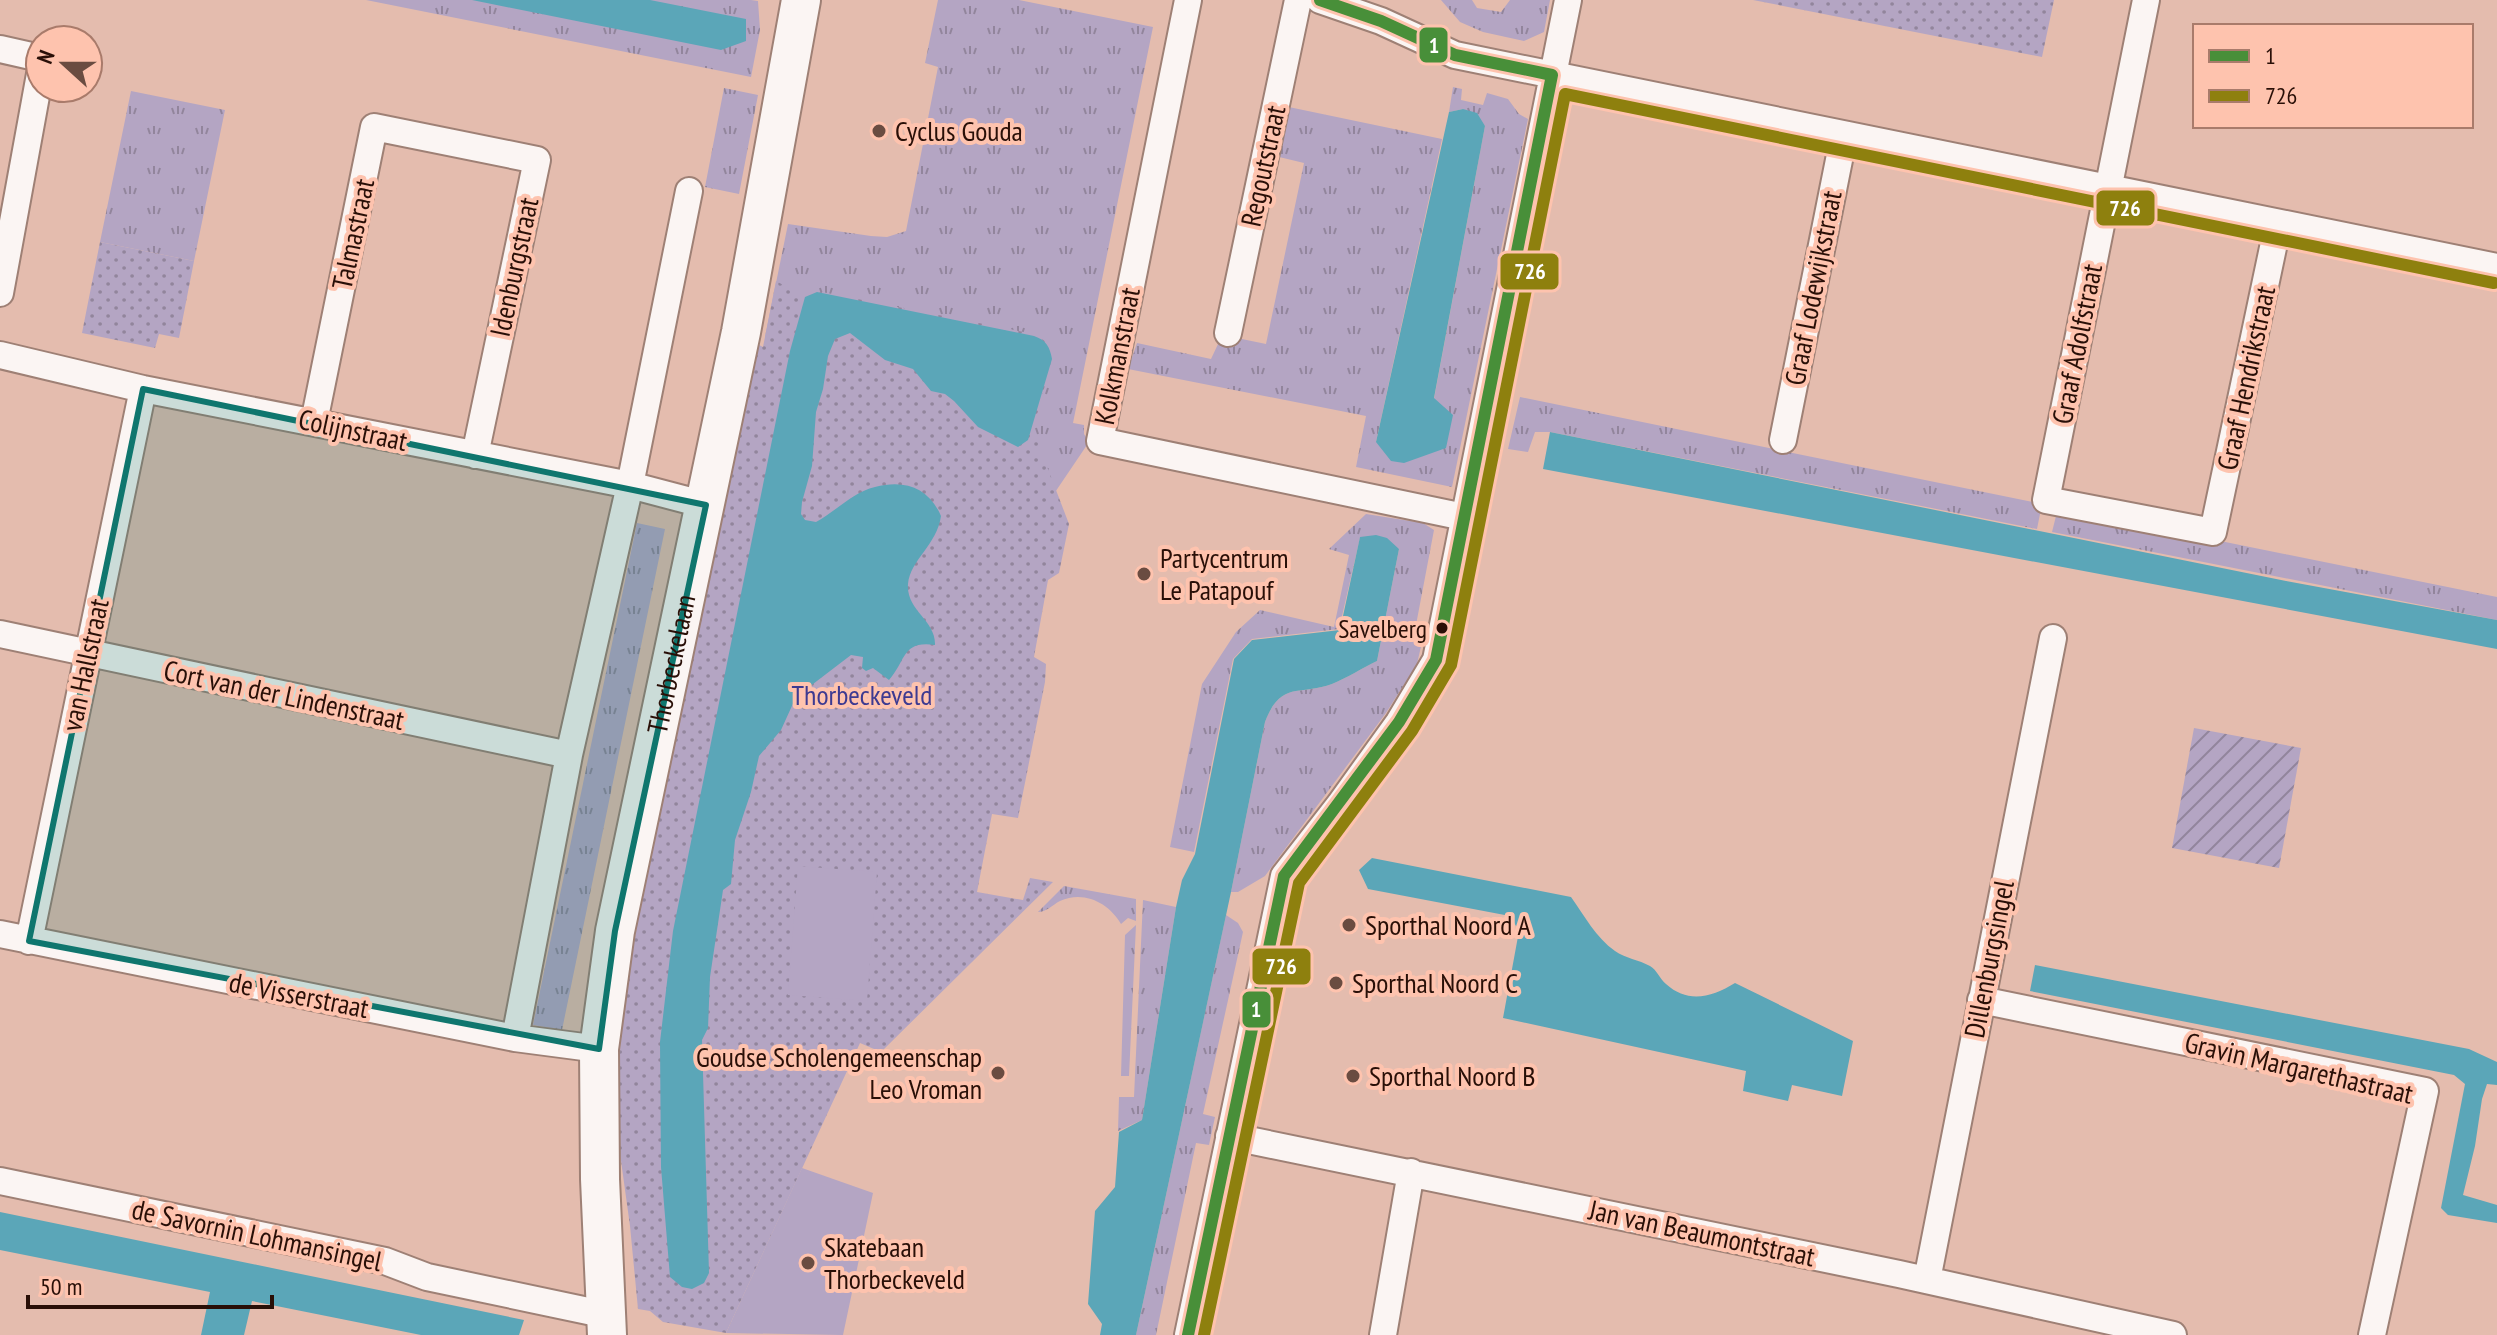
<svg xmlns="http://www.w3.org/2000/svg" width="2497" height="1335" viewBox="0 0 2497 1335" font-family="'PT Sans Narrow',sans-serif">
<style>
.grass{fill:url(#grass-tufts)}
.park{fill:url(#park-dots)}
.garden{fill:url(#garden-furrows)}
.pitch{fill:#b4a5c3}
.water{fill:#5ba6b8}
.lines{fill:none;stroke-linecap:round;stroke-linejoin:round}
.street-casing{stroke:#9e8075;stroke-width:30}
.secondary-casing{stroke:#9e8075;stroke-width:42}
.street{stroke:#fbf5f3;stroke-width:26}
.secondary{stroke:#fbf5f3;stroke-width:38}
.bus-1-casing{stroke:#fec3ae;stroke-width:18}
.bus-2-casing{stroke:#fec3ae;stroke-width:18}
.bus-1{stroke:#488f39;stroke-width:12}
.bus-2{stroke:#8e800e;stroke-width:12}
.marked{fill:#0f766e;fill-opacity:0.2;stroke:#0f766e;stroke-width:6;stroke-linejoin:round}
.poi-dot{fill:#6a4c41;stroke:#fec3ae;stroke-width:3}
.bus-dot{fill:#290f07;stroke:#fec3ae;stroke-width:3}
.labels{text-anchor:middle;stroke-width:8;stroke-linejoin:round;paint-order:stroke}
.bus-label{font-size:26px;fill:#290f07;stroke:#fec3ae;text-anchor:end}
.poi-label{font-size:28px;fill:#290f07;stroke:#fec3ae;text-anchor:start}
.street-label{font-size:28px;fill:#290f07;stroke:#fec3ae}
.park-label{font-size:28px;fill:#3d3a91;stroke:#fec3ae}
.line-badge{stroke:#fec3ae;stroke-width:3}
.badge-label{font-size:22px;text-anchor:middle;font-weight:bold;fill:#fff}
</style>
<defs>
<pattern id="grass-tufts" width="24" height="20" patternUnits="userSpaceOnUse" patternTransform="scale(2)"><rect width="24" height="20" fill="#b4a5c3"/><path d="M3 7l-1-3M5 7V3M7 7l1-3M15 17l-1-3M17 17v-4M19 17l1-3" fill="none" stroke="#92859c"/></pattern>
<pattern id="park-dots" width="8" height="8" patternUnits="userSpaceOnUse" patternTransform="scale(2)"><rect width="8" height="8" fill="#b4a5c3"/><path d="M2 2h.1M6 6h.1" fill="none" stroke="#92859c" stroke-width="1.8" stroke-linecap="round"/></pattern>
<pattern id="garden-furrows" width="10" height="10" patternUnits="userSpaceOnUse" patternTransform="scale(2)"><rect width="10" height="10" fill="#b4a5c3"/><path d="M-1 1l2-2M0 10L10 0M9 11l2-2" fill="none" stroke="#92859c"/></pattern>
</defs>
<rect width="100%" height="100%" fill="#e4bcae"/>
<path class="grass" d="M 366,0 L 751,0 L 758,1 L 760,30 L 751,77 Z
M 938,0 L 1019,0 L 1153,27 L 1073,423 L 1084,425 L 1084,434 L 1089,442 L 1039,516 L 765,337 L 788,224 L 871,236 L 887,237 L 906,231 L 938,67 L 925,63 Z
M 1441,0 L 1472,0 L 1477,8 L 1501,12 L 1510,0 L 1550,0 L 1544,32 L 1524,41 L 1483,32 L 1460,22 Z
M 1453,87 L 1462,89 L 1461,100 L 1483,105 L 1487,93 L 1508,99 L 1519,114 L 1528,119 L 1452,487 L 1356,467 L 1366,416 L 1128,369 L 1137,343 L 1211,359 L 1219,342 L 1234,347 L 1237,338 L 1266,344 L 1304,163 L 1275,156 L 1284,106 L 1442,139 L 1376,442 L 1434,399 L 1485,126 L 1463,109 L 1449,112 Z
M 724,88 L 758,95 L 739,194 L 705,187 Z
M 131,91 L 225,110 L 194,261 L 100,242 Z
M 1520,397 L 2042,504 L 2037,529 L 1550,432 L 1535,432 L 1528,452 L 1508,449 Z
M 2058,508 L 2497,597 L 2497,620 L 2052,532 Z
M 1366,514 L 1423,523 L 1434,530 L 1416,625 L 1425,629 L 1417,664 L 1386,713 L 1265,876 L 1238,892 L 1231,892 L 1265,722 C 1281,680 1300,696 1332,684 C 1347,678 1362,668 1377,661 L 1399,549 L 1360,538 L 1339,629 L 1252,639 L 1233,659 L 1194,852 L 1170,847 L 1202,684 L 1236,632 L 1260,610 L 1334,627 L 1349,555 L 1329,549 Z
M 637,523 L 665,529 L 562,1030 L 533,1025 Z
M 1064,886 L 1136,899 L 1136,921 L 1128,918 L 1121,924 C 1109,903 1084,890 1060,901 C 1052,905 1047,912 1038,912 Z
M 1143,900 L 1176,907 L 1142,1120 L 1118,1131 L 1119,1097 L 1134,1097 Z
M 1226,915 L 1238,923 L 1243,932 L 1203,1114 L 1215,1117 L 1209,1145 L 1196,1143 L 1156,1335 L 1136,1335 Z
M 1136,925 L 1129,1076 L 1121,1076 L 1125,935 Z"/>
<path class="park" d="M 1753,0 L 2054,0 L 2042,57 Z
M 100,242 L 194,261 L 179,338 L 159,334 L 155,348 L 82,333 Z
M 776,281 L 805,297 L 822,292 L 1034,334 C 1046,340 1050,346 1052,359 L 1033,430 L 1069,524 L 1059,573 L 1048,580 L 1034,657 L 1046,664 L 1045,682 L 1018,818 L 992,814 L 977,892 L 1023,900 L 1030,878 L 1053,882 L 881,1052 L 860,1043 L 726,1333 L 663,1322 L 650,1311 L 638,1309 L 630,1226 L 618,1139 L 621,1011 L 664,783 L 755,343 L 763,347 Z"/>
<path class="garden" d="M 2194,728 L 2301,748 L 2279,868 L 2172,848 Z"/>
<path class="pitch" d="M 798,866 L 877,872 L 867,1001 L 788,995 Z
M 802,1168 L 873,1193 L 843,1335 L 726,1333 Z"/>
<path class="water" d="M 472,0 L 650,0 L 746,19 L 746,41 L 721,50 Z
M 1463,109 L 1477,113 L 1485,126 L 1434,398 L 1453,415 L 1446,448 L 1404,463 L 1391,461 L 1376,442 L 1449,112 Z
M 817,292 L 1034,336 C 1046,340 1050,347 1052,359 L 1028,440 L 1018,447 L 978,427 L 954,401 L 945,394 L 931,391 L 913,369 L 885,360 L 850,333 L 835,339 L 828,356 L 823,389 L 816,412 L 812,466 L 802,502 L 801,514 L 805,520 L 816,522 C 835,512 853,492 875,487 C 905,479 929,488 941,516 C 937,545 910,560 908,584 C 906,611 936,620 935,645 C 902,640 906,661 889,680 L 873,668 L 866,671 L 862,668 L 863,657 L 851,655 L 796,697 L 781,730 L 759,756 L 751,792 L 735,840 L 731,884 L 723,890 L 710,977 L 708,1028 L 702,1040 L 709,1273 L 704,1283 L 692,1289 L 682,1287 L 670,1277 L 661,1167 L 660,1042 L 673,931 L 790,351 L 805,297 Z
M 1550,432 L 2286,581 L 2497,620 L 2497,649 L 1543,469 Z
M 1376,535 L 1387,538 L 1399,549 L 1377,661 C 1362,668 1347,678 1332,684 C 1300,696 1281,680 1265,722 L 1231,892 L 1136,1335 L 1100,1335 L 1102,1324 L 1088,1304 L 1095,1211 L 1115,1187 L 1119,1132 L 1142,1120 L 1176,907 L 1182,880 L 1195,854 L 1234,659 L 1252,640 L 1340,630 L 1360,537 Z
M 1372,858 L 1571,897 C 1584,915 1596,938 1615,951 C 1625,958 1639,960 1650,966 C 1657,970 1660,979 1666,984 C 1688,1004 1712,997 1735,983 L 1853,1041 L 1842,1096 L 1792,1085 L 1788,1101 L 1743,1091 L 1746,1071 L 1503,1018 L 1519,931 L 1510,916 L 1368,889 L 1359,870 Z
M 2035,965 L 2469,1049 L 2497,1062 L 2497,1085 L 2487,1084 L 2482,1099 L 2475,1146 L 2463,1195 L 2497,1205 L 2497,1223 L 2448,1215 L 2441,1208 L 2465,1084 L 2454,1075 L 2030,991 Z
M 0,1212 L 524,1320 L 519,1335 L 421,1335 L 252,1301 L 244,1335 L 201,1335 L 210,1292 L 0,1250 Z"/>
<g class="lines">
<defs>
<path id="street" d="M 1188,0 L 1100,441 L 1464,517
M 1320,0 L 1381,21 L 1455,55 L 2497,267
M 2146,0 L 2046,500 L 2213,532 L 2278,224
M 0,49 L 40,58
M 0,293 L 40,74
M 1228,333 L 1298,0
M 0,355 L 143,389 L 630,485 L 706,505
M 314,422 L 374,127 L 537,160 L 475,455
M 1783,440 L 1844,135
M 0,634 L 569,755
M 0,934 L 515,1038 L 599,1049
M 29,941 L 143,389
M 1981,1000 L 2425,1091 L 2372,1335
M 515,1038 L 569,755 L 630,485 L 689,191
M 1229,1136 L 1899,1274 L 2173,1335
M 0,1181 L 385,1261 L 427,1277 L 607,1315
M 1927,1280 L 2053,638
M 1188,1335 L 1284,876 L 1340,804 L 1399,722 L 1436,660 L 1568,0
M 1383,1335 L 1411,1172"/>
<g id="secondary">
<path id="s1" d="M 607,1335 L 600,1179 L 599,1049 L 615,931 L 741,332 L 801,0"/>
</g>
</defs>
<use href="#street" class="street-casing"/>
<use href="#secondary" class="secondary-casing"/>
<use href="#street" class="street"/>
<use href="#secondary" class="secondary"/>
<defs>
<path id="bus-1" d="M 1320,0 L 1381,21 L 1455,55 L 1552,75
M 1188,1335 L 1284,876 L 1399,722 L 1436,660 L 1552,75"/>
<path id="bus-2" d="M 1204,1335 L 1299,883 L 1412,731 L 1451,665 L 1565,94 L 2494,283"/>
</defs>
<use href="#bus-1" class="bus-1-casing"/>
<use href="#bus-2" class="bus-2-casing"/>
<use href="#bus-1" class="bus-1"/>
<use href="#bus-2" class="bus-2"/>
</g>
<path class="marked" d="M 143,389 L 706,505 L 615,931 L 599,1049 L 29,941 Z"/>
<g class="poi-dot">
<circle cx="879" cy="131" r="8"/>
<circle cx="1144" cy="574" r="8"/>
<circle cx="1349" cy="925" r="8"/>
<circle cx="1336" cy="983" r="8"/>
<circle cx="998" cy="1073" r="8"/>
<circle cx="1353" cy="1076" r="8"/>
<circle cx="808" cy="1263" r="8"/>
</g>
<circle class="bus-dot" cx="1442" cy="628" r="7"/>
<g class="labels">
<g class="bus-label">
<text x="1427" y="638">Savelberg</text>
</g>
<g class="poi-label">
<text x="895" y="141">Cyclus Gouda</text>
<text x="1160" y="568">Partycentrum<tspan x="1160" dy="32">Le Patapouf</tspan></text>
<text x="1365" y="935">Sporthal Noord A</text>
<text x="1352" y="993">Sporthal Noord C</text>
<text x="982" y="1067" text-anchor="end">Goudse Scholengemeenschap<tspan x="982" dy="32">Leo Vroman</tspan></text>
<text x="1369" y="1086">Sporthal Noord B</text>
<text x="824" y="1257">Skatebaan<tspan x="824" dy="32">Thorbeckeveld</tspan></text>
</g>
<g class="street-label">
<text transform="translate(1263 166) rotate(-78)" y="10">Regoutstraat</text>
<text transform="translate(353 234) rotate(-78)" y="10">Talmastraat</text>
<text transform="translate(514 267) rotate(-78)" y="10">Idenburgstraat</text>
<text transform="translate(1813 288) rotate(-79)" y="10">Graaf Lodewijkstraat</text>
<text transform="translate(2077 344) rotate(-79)" y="10">Graaf Adolfstraat</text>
<text transform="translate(1117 356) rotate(-79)" y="10">Kolkmanstraat</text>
<text transform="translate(2246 378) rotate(-78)" y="10">Graaf Hendrikstraat</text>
<text transform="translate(353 430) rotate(12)" y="10">Colijnstraat</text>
<text transform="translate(85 665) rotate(-78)" y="10">van Hallstraat</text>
<text dy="10" stroke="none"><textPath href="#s1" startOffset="678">Thorbeckelaan</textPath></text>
<text transform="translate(284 695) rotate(12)" y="10">Cort van der Lindenstraat</text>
<text transform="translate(1989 959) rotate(-79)" y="10">Dillenburgsingel</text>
<text transform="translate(299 995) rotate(11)" y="10">de Visserstraat</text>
<text transform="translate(2299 1068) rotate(13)" y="10">Gravin Margarethastraat</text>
<text transform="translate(1702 1233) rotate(12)" y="10">Jan van Beaumontstraat</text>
<text transform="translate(257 1235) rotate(12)" y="10">de Savornin Lohmansingel</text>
</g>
<g class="park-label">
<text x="862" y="705">Thorbeckeveld</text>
</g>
</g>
<g class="line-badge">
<rect x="1418" y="26" width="31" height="38" rx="8" fill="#488f39"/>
<rect x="2095" y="189" width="61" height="38" rx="8" fill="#8e800e"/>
<rect x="1499" y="252" width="61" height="39" rx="8" fill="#8e800e"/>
<rect x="1251" y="947" width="61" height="39" rx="8" fill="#8e800e"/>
<rect x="1241" y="990" width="31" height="39" rx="8" fill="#488f39"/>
</g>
<g class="badge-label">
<text x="1434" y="53">1</text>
<text x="2125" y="216">726</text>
<text x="1530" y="279">726</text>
<text x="1281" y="974">726</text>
<text x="1256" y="1017">1</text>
</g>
<rect x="2193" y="24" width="280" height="104" fill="#fec3ae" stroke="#a97b6b" stroke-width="2"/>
<rect x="2209" y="50" width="40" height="12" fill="#488f39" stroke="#a97b6b" stroke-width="2"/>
<text x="2265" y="64" font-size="24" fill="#290f07">1</text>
<rect x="2209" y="90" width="40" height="12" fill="#8e800e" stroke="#a97b6b" stroke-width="2"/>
<text x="2265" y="104" font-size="24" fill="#290f07">726</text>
<g transform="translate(64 64) rotate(291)"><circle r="38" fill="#fec3ae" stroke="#a97b6b" stroke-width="2"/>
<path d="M0-6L14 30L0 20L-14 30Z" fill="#6a4c41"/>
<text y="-12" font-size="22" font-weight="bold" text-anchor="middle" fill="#290f07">N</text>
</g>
<path d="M28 1295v12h244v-12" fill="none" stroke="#290f07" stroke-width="4"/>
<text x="40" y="1295" font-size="24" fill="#290f07" stroke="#fec3ae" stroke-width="6" paint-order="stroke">50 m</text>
</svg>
